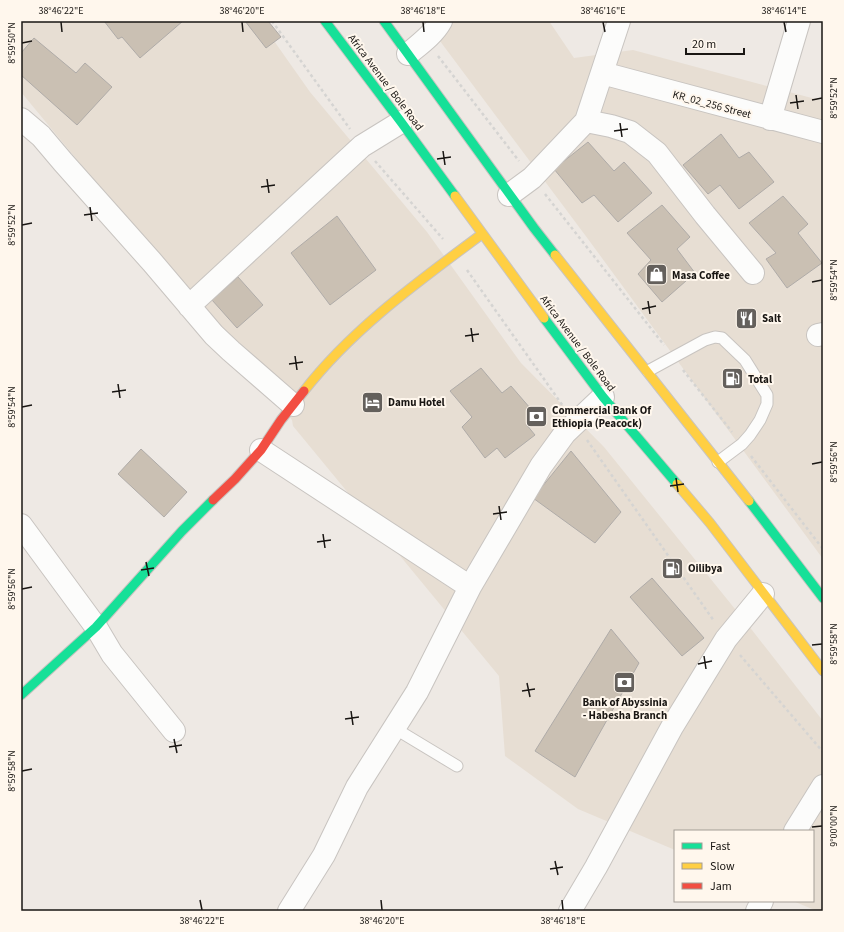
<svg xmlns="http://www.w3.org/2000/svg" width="844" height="932" viewBox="0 0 844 932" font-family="'Source Sans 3',sans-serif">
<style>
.built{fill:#e7ded3}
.building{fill:#cac0b3;stroke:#afaba8}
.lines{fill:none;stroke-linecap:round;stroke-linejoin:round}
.lane-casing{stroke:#c8c4c0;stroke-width:13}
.street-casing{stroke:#c8c4c0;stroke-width:24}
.fast-casing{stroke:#c8c4c0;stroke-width:11}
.slow-casing{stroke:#c8c4c0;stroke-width:11}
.jam-casing{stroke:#c8c4c0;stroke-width:11}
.path{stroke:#d5d4d2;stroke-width:2.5;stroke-dasharray:3 3;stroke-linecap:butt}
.lane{stroke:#fcfcfb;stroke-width:11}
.street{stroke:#fcfcfb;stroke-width:22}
.fast{stroke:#16e098;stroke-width:9}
.slow{stroke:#ffcf43;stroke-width:9}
.jam{stroke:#f24e42;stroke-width:9}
.ticks{fill:none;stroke:#191613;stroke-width:1.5}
.labels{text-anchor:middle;stroke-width:4;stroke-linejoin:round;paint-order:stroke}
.street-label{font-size:11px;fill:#191613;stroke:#fff7ed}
.poi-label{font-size:11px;font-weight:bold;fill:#191613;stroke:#fff7ed;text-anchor:start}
.neatline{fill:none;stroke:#191613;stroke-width:1.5}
.ticks-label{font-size:10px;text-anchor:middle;fill:#191613}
</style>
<rect width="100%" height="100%" fill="#eee9e4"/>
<path class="built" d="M 21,21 L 260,21 L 310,92 L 427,232 L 521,363 L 604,447 L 752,630 L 823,721 L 823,911 L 817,911 L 793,901 L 813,901 L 813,831 L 675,831 L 675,850 L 578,809 L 505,756 L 499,676 L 293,426 L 292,420 L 21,92 Z
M 425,21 L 549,21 L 574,58 L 633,50 L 823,101 L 823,559 L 588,239 Z"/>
<path class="building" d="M 104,21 L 183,21 L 140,58 L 122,37 L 118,39 Z
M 245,21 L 268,21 L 281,37 L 266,48 Z
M 34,38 L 76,73 L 85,63 L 112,87 L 77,125 L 21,75 L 21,53 Z
M 721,134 L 739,158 L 749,152 L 774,182 L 739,209 L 720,185 L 708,194 L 683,165 Z
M 588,142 L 614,171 L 624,162 L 652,193 L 618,222 L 594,195 L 582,203 L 554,169 Z
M 783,196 L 808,224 L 798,233 L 822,263 L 787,288 L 766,259 L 776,253 L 749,223 Z
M 662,205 L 690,237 L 677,249 L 695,273 L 662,302 L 638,274 L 651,260 L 627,233 Z
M 337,216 L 376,270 L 330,305 L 291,253 Z
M 238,277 L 263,305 L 237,328 L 212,300 Z
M 481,368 L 502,393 L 511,386 L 537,416 L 526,424 L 535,435 L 505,458 L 497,448 L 485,458 L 462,427 L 472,417 L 450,391 Z
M 141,449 L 187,492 L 164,517 L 118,474 Z
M 571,451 L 621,512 L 595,543 L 533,498 Z
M 652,578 L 704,638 L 682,656 L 630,597 Z
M 611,629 L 639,663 L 575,777 L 535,751 Z"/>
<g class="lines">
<defs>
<path id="lane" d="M 648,371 L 705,340 L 715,337 L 722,338 L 745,360 L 767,395 L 767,404 L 760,420 L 750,435 L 742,444 L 718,462
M 394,728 L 457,766"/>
<path id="street" d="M 408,54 C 420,44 434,34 441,21
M 602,73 L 823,132
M 21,119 L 41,136 L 63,162 L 152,262 L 214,335 L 231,351 L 293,405
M 770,119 L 799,21
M 586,121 L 611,126 L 630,132 L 657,153 L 705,215 L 753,273
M 509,195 L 532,178 L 586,121 L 619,21
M 189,306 L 362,146 L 401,122
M 818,335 L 823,334
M 261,450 L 470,587
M 21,525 L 96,627 L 112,654 L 174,731
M 795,831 L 823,786
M 289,911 L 324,855 L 357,787 L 417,692 L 470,587 L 541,466 L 565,433 L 603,397
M 570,911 L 596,867 L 672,727 L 726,639 L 763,594
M 757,911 L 762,901"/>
<path id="fast" d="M 325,21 L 401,122 L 455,196
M 384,21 L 534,228 L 555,255
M 544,318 L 603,397 L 677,484
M 749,501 L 823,598
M 21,695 L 96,627 L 182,531 L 213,500"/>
<path id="slow" d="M 455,196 L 544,318
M 555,255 L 749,501
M 304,391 C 352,329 419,281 482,234
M 677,484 L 710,523 L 823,671"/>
<path id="jam" d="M 213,500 L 235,479 L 261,450 L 281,420 L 304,391"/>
</defs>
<use href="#lane" class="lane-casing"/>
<use href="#street" class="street-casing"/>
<use href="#fast" class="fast-casing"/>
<use href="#slow" class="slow-casing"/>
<use href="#jam" class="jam-casing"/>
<path class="path" d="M 272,21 L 350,129
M 438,56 L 519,161
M 375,161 L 443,239
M 545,194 L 664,345
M 467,270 L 563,406
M 683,370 L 732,432
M 587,440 L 714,621
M 751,456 L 823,549
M 740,655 L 823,752"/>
<use href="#lane" class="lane"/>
<use href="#street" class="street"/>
<use href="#fast" class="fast"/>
<use href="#slow" class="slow"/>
<use href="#jam" class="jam"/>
</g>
<path class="ticks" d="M 61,22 L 62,32M 242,22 L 243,32M 423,22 L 424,32M 603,22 L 605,32M 784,22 L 786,32M 22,43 L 32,41M 796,95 L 798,109M 812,100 L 822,98M 790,103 L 804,101M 620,123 L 622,137M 614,131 L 628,129M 443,151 L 445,165M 437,159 L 451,157M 267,179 L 269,193M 261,187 L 275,185M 90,207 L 92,221M 84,215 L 98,213M 22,225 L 32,223M 812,282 L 822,280M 648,301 L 650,314M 642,309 L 656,306M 471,328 L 473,342M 465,336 L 479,334M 295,356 L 297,370M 289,364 L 303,362M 118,384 L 120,398M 112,392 L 126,390M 22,407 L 32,405M 812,464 L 822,462M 676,478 L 678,492M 670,486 L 684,484M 499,506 L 501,520M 493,514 L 507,512M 323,534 L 325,548M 317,542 L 331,540M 146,562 L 149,576M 141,570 L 154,568M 22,589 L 32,587M 812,645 L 822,644M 704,656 L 706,669M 698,664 L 712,661M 527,683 L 530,697M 522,691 L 535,689M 351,711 L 353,725M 345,719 L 359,717M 174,739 L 177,753M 169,747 L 182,745M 22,771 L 32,769M 812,827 L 822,826M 555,861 L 558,875M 550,869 L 563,867M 200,900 L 202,910M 381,900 L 382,910M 562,900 L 563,910"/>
<defs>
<symbol id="shop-square" viewBox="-11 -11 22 22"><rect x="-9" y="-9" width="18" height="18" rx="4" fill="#64605c" stroke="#fff7ed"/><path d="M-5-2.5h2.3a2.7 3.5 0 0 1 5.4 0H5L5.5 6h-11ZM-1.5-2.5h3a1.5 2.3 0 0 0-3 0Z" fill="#fff"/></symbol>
<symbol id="restaurant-square" viewBox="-11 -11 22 22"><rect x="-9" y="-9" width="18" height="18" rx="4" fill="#64605c" stroke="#fff7ed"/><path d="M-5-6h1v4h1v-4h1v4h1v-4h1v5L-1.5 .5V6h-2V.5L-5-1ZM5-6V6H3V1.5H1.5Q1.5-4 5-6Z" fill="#fff"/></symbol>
<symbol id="fuel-square" viewBox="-11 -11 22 22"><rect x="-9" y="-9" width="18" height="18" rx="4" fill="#64605c" stroke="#fff7ed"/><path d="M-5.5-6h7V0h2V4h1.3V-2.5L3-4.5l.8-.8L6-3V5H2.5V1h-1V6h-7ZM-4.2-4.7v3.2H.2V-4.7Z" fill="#fff"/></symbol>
<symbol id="hotel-square" viewBox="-11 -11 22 22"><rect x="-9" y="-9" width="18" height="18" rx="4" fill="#64605c" stroke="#fff7ed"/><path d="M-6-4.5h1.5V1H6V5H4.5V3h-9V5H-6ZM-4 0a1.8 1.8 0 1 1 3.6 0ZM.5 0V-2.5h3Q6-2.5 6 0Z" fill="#fff"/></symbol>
<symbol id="bank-square" viewBox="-11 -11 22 22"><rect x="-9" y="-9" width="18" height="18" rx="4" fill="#64605c" stroke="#fff7ed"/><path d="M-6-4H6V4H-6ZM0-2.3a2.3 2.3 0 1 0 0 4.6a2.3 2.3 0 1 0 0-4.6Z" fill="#fff"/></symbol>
</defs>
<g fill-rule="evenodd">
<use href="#shop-square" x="644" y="262" width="25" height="25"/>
<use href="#restaurant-square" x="734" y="306" width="25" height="25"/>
<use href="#fuel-square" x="720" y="366" width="25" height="25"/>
<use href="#hotel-square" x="360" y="390" width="25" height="25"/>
<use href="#bank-square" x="524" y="404" width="25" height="25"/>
<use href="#fuel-square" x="660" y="556" width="25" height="25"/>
<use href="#bank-square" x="612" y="670" width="25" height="25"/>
</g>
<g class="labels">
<g class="street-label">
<text transform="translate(386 82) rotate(53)" y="4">Africa Avenue / Bole Road</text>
<text transform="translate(712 104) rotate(15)" y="4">KR_02_256 Street</text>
<text transform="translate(578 343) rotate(53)" y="4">Africa Avenue / Bole Road</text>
</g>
<g class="poi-label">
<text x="672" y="279">Masa Coffee</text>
<text x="762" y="322">Salt</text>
<text x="748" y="383">Total</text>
<text x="388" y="406">Damu Hotel</text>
<text x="552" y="414">Commercial Bank Of<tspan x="552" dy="13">Ethiopia (Peacock)</tspan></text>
<text x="688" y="572">Oilibya</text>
<text x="625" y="706" text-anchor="middle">Bank of Abyssinia<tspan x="625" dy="13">- Habesha Branch</tspan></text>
</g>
</g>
<rect width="844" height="932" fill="none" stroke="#fff7ed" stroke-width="44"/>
<rect x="674" y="830" width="140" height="72" fill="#fff7ed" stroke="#a39d96"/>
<rect x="682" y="843" width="20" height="6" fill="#16e098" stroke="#a39d96"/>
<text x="710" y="850" font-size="12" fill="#191613">Fast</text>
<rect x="682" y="863" width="20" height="6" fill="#ffcf43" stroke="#a39d96"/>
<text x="710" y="870" font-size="12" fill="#191613">Slow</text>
<rect x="682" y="883" width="20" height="6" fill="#f24e42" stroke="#a39d96"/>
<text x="710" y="890" font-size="12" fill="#191613">Jam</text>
<path d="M686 48v6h58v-6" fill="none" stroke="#191613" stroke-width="2"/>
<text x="692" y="48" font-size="12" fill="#191613" stroke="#fff7ed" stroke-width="3" paint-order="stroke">20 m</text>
<rect x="22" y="22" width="800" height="888" class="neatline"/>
<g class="ticks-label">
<text x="61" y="14">38°46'22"E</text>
<text x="242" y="14">38°46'20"E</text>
<text x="423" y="14">38°46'18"E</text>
<text x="603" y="14">38°46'16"E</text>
<text x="784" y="14">38°46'14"E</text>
<text transform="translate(11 43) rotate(-90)" y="4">8°59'50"N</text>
<text transform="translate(833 98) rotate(-90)" y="4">8°59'52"N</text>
<text transform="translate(11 225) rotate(-90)" y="4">8°59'52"N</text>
<text transform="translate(833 280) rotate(-90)" y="4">8°59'54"N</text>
<text transform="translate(11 407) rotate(-90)" y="4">8°59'54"N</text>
<text transform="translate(833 462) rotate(-90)" y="4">8°59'56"N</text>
<text transform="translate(11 589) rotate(-90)" y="4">8°59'56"N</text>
<text transform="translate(833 644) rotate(-90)" y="4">8°59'58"N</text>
<text transform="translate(11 771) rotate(-90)" y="4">8°59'58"N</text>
<text transform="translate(833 826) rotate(-90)" y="4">9°00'00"N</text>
<text x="202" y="924">38°46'22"E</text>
<text x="382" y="924">38°46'20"E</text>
<text x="563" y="924">38°46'18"E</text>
</g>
</svg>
